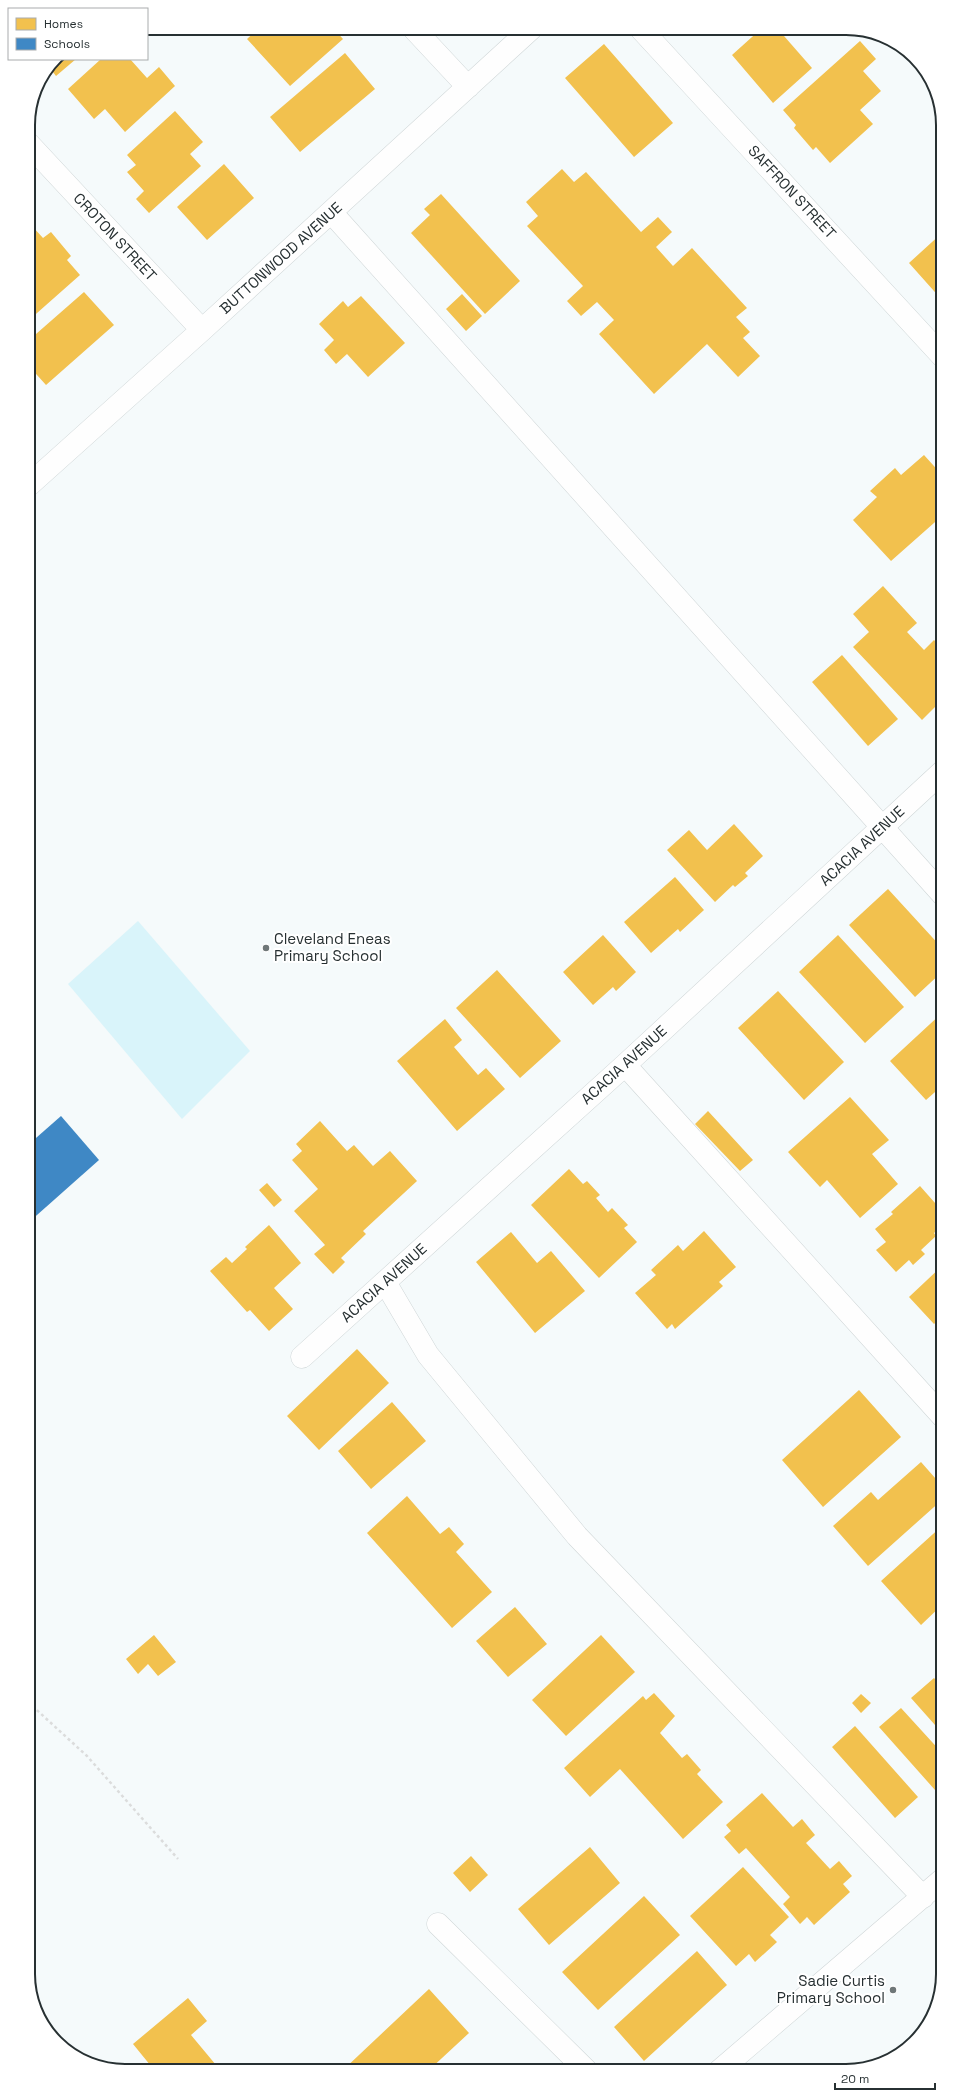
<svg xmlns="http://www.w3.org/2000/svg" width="971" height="2099" viewBox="0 0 971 2099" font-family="'Space Grotesk',sans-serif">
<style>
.green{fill:#d9f4fa}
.homes{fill:#f2c14e}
.schools{fill:#3f88c5}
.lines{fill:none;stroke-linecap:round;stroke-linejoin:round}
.minor-casing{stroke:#cfd6d7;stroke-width:23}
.path{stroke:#dbdcdc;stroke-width:2.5;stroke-dasharray:3 3;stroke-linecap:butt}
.minor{stroke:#fefefe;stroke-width:22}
.poi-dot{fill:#6f7778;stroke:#fff;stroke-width:1.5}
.labels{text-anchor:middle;stroke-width:4;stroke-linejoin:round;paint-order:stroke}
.street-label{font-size:15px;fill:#273032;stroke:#fff}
.poi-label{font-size:15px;fill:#273032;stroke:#fff;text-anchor:start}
.rim{fill:none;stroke:#273032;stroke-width:2}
</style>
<rect width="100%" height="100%" fill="#f5fafb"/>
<path class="green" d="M 138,921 L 250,1051 L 182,1119 L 68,984 Z"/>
<path class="homes" d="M 259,28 L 333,28 L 343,39 L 290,86 L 247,39 Z
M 762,28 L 777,28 L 812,68 L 773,103 L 732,55 Z
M 860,41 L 876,59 L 863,71 L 881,91 L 860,110 L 873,124 L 830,163 L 816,147 L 813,150 L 794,128 L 796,125 L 783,110 Z
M 604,44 L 673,123 L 634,157 L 565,78 Z
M 345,53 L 375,89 L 300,152 L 270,117 Z
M 55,59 L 76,59 L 56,76 L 49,67 Z
M 101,59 L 130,59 L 147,78 L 159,67 L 175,86 L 125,132 L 105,109 L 94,119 L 68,89 Z
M 175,111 L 203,142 L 190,154 L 201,166 L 149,213 L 136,199 L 144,191 L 127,172 L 136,165 L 127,155 Z
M 224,164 L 254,198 L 207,240 L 177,207 Z
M 562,169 L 574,182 L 586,172 L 641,232 L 658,217 L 672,232 L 656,247 L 673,266 L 692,248 L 747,308 L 736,317 L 750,332 L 743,338 L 760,356 L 738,377 L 707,344 L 654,394 L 599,334 L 614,320 L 597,302 L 581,316 L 567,301 L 583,286 L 527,226 L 538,216 L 526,202 Z
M 441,194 L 520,281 L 485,314 L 411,233 L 430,215 L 424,209 Z
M 32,226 L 43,238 L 51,232 L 71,256 L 67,260 L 80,275 L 28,321 L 28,229 Z
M 943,232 L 943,299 L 942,300 L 909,263 Z
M 84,292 L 114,325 L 46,385 L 28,365 L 28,341 Z
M 462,294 L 482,316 L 466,331 L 446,309 Z
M 361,296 L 405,343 L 368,377 L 347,354 L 336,364 L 324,350 L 334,340 L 319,324 L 343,301 L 348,307 Z
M 924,455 L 943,476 L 943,515 L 891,561 L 853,520 L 877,497 L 870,491 L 895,468 L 901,475 Z
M 883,586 L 917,623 L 907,632 L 924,650 L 934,640 L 943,649 L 943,690 L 941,692 L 943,694 L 943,699 L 922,720 L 853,647 L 869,632 L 853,614 Z
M 842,655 L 898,719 L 868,746 L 812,682 Z
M 734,824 L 763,856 L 745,873 L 748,876 L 735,887 L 733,885 L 715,902 L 667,850 L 689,830 L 707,850 Z
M 675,877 L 704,910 L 680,932 L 678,929 L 651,953 L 624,922 Z
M 888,889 L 943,949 L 943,971 L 915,997 L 849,925 Z
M 603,935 L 636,972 L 616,991 L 613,987 L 593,1005 L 563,972 Z
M 838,935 L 904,1007 L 865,1043 L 799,972 Z
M 497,970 L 561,1041 L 520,1078 L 456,1008 Z
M 778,991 L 844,1062 L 804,1100 L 738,1028 Z
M 943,1012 L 943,1085 L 926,1100 L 890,1061 Z
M 445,1019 L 462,1040 L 454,1047 L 478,1075 L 486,1068 L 505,1089 L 457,1131 L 397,1061 Z
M 850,1097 L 889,1140 L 872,1154 L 898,1184 L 860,1218 L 827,1180 L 820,1187 L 788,1152 Z
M 708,1111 L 753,1160 L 740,1171 L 695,1124 Z
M 320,1121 L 347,1151 L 354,1145 L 373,1166 L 390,1151 L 417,1181 L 363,1231 L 366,1234 L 341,1258 L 345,1262 L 333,1274 L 314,1254 L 325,1245 L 294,1211 L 318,1189 L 292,1160 L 302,1151 L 296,1144 Z
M 943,1159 L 943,1173 L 936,1166 Z
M 569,1169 L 583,1184 L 587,1181 L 600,1195 L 596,1198 L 608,1212 L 612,1208 L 628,1225 L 624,1228 L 637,1242 L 599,1278 L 531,1205 Z
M 267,1183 L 282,1200 L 274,1207 L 259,1190 Z
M 920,1186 L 943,1212 L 943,1225 L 934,1233 L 936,1236 L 921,1250 L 925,1254 L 913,1265 L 909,1260 L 896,1272 L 876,1250 L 886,1242 L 875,1229 L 893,1214 L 891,1212 Z
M 269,1225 L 301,1263 L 274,1288 L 293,1309 L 269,1331 L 250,1310 L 247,1312 L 210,1271 L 226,1257 L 232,1263 L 247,1249 L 245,1247 Z
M 704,1231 L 736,1267 L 719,1282 L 723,1286 L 675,1329 L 672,1324 L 667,1329 L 635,1293 L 656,1275 L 651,1270 L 678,1245 L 683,1251 Z
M 511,1232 L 537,1263 L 551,1251 L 585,1291 L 535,1333 L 476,1262 Z
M 943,1265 L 943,1320 L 941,1317 L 934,1324 L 909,1297 Z
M 357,1349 L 389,1383 L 319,1450 L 287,1416 Z
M 859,1390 L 901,1437 L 823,1507 L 782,1460 Z
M 392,1402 L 426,1441 L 371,1489 L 338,1451 Z
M 921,1462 L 943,1487 L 943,1499 L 868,1566 L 833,1526 L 871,1492 L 878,1500 Z
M 407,1496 L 440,1534 L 449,1527 L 464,1544 L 456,1552 L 492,1592 L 452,1628 L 367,1533 Z
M 943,1525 L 943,1604 L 921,1625 L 881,1581 Z
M 515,1607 L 547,1644 L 508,1677 L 476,1641 Z
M 154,1635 L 176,1662 L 158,1676 L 148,1664 L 138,1674 L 126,1659 Z
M 601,1635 L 635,1672 L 566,1736 L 532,1700 Z
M 934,1678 L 943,1688 L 943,1734 L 911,1698 Z
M 654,1693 L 675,1716 L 660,1733 L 682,1758 L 687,1754 L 701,1770 L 697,1774 L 723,1802 L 683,1839 L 620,1769 L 590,1797 L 564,1768 L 643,1696 L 646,1700 Z
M 861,1694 L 871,1703 L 861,1713 L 852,1703 Z
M 901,1708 L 943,1754 L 943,1783 L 935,1790 L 879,1727 Z
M 855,1726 L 918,1797 L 895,1818 L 832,1747 Z
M 762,1793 L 793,1827 L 802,1819 L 815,1835 L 806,1843 L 830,1869 L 839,1861 L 852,1876 L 843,1884 L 850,1892 L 814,1925 L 807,1917 L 800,1924 L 783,1904 L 790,1897 L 746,1848 L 739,1854 L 724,1837 L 731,1831 L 726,1825 Z
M 590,1847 L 620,1883 L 549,1945 L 518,1909 Z
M 471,1856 L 488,1875 L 470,1892 L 453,1873 Z
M 743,1867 L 789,1917 L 770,1935 L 777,1942 L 755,1962 L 749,1954 L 736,1966 L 690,1916 Z
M 644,1896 L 680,1935 L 598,2010 L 562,1972 Z
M 697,1951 L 727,1985 L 644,2061 L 614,2027 Z
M 429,1989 L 469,2033 L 428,2071 L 342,2071 Z
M 188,1998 L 207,2021 L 191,2035 L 216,2065 L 209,2071 L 155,2071 L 133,2044 Z"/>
<path class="schools" d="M 61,1116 L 99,1160 L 28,1223 L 28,1145 Z"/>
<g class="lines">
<defs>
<path id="minor" d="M 413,28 L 468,87
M 640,28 L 943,357
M 28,143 L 202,330
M 331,212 L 943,895
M 28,486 L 202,330 L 532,28
M 625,1065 L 943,1417
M 385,1282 L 428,1355 L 577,1536 L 923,1897
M 302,1357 L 625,1065 L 943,771
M 438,1924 L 587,2071
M 719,2071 L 943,1879"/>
</defs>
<use href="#minor" class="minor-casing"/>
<path class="path" d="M 28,1702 L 87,1756 L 178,1859"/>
<use href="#minor" class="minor"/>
</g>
<g class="poi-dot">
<circle cx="266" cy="948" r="4"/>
<circle cx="893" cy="1990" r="4"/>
</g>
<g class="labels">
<g class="street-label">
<text transform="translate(792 192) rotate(47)" y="5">SAFFRON STREET</text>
<text transform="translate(115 237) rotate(47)" y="5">CROTON STREET</text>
<text transform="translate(281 258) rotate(-42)" y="5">BUTTONWOOD AVENUE</text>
<text transform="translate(862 846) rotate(-43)" y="5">ACACIA AVENUE</text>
<text transform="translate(624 1065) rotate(-42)" y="5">ACACIA AVENUE</text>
<text transform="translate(384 1283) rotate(-42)" y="5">ACACIA AVENUE</text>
</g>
<g class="poi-label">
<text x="274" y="944">Cleveland Eneas<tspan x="274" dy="17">Primary School</tspan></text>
<text x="885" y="1986" text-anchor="end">Sadie Curtis<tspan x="885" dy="17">Primary School</tspan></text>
</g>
</g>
<path d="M0 0H971V2099H0ZM125 35H846A90 90 0 0 1 936 125V1974A90 90 0 0 1 846 2064H125A90 90 0 0 1 35 1974V125A90 90 0 0 1 125 35Z" fill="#fff" fill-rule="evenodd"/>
<path class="rim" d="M125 35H846A90 90 0 0 1 936 125V1974A90 90 0 0 1 846 2064H125A90 90 0 0 1 35 1974V125A90 90 0 0 1 125 35Z"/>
<rect x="8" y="8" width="140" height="52" fill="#ffffff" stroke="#a9acad"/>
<rect x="16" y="18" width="20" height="12" fill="#f2c14e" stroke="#a9acad"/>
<text x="44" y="28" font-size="12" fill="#273032">Homes</text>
<rect x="16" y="38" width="20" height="12" fill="#3f88c5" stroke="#a9acad"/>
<text x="44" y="48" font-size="12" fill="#273032">Schools</text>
<path d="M835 2083v6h100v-6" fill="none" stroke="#273032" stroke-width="2"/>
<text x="841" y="2083" font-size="12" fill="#273032" stroke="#ffffff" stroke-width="3" paint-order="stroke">20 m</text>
</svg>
